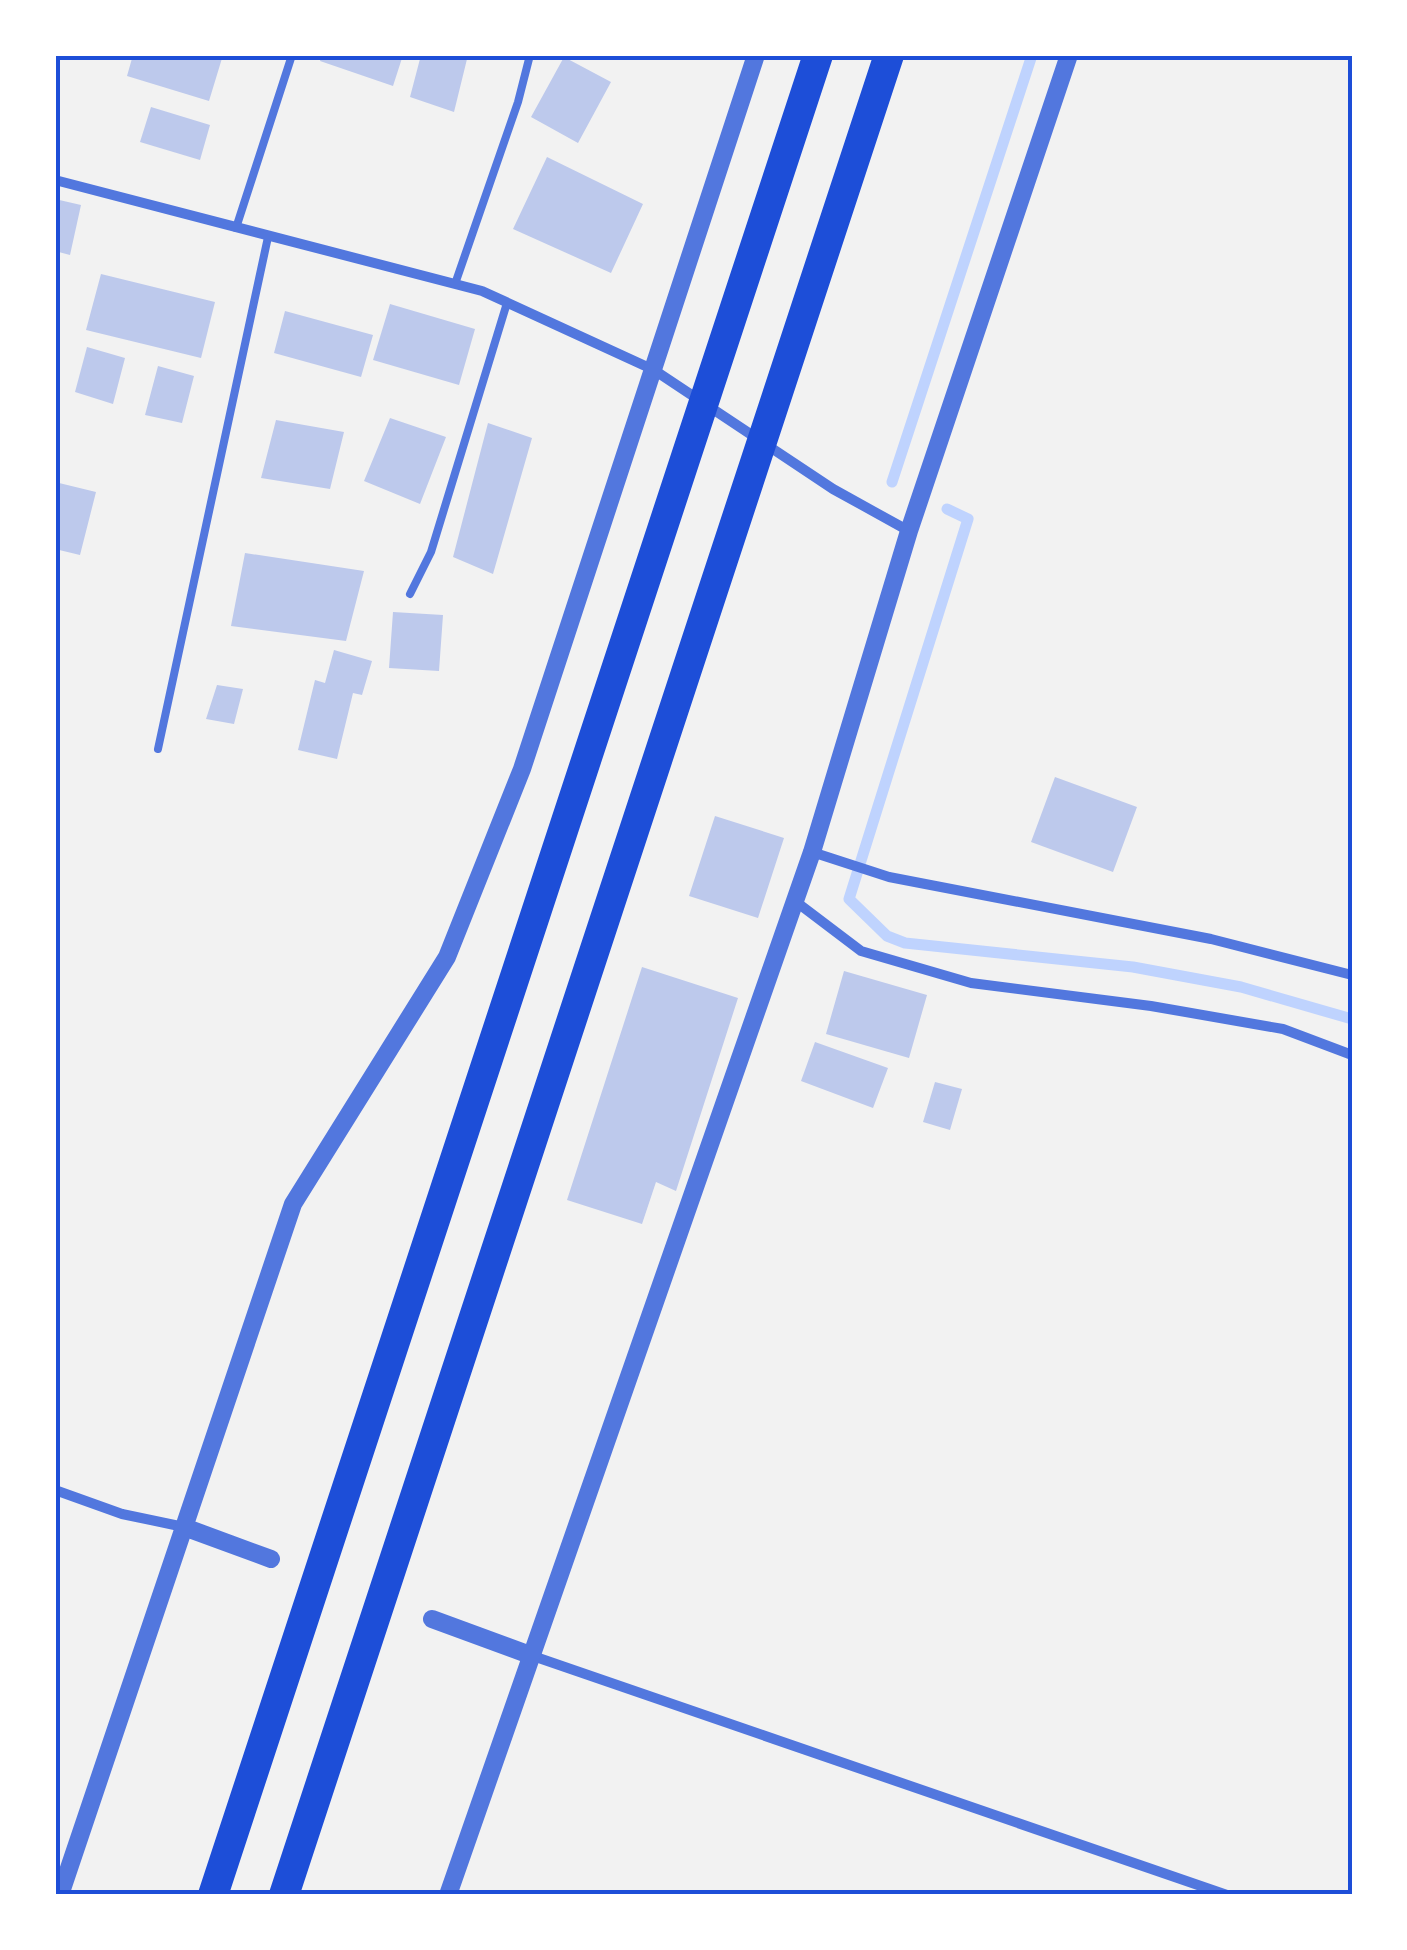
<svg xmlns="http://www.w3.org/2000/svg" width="1407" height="1950" viewBox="0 0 1407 1950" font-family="'Open Sans',sans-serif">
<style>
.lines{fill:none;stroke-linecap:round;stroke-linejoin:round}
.stream{stroke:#bfd3fe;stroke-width:11}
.building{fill:#bdc9ec}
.service{stroke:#5277de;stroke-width:8}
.minor{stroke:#5277de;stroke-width:10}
.tertiary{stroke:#5277de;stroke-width:18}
.motorway{stroke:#1d4ed8;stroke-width:30}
.neatline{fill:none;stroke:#1d4ed8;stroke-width:4}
</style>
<rect width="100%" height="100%" fill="#f2f2f2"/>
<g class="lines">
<path class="stream" d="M 892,482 L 1032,55
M 947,509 L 968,519 L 849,899 L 887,936 L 905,943 L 1133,967 L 1241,987 L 1352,1019"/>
</g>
<path class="building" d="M 133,55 L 223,55 L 209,101 L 127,76 Z
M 322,55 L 403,55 L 393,86 L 320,61 Z
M 421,55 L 468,55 L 454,112 L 410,97 Z
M 564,57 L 611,82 L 578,143 L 531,117 Z
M 151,107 L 210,125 L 200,160 L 140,142 Z
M 547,157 L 643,204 L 611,273 L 513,229 Z
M 55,199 L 81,205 L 70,255 L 55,251 Z
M 101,274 L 215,302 L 201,358 L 86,330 Z
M 390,304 L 475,329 L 459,385 L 373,360 Z
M 285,311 L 373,335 L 361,377 L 274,353 Z
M 87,347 L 125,358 L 113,404 L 75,392 Z
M 158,366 L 194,376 L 182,423 L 145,415 Z
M 390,418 L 446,437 L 420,504 L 364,481 Z
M 276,420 L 344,432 L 330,489 L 261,478 Z
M 488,423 L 532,438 L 493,574 L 453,557 Z
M 55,482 L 96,492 L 80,555 L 55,549 Z
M 245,553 L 364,571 L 346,641 L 231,626 Z
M 393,612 L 443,615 L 439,671 L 389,668 Z
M 334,650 L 372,661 L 362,695 L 353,693 L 337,759 L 298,750 L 315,680 L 325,683 Z
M 217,685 L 243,689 L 234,724 L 206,719 Z
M 1055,777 L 1137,807 L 1113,872 L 1031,842 Z
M 715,816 L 784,838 L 758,918 L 689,896 Z
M 642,967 L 738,998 L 676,1191 L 656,1182 L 642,1224 L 567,1200 Z
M 844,971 L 927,995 L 909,1058 L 826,1034 Z
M 815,1042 L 888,1068 L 873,1108 L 801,1081 Z
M 935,1082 L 962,1089 L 950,1130 L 923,1122 Z"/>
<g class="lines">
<path class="service" d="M 236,228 L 292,55
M 455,284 L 518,102 L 530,55
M 410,594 L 431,552 L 507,303
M 158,749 L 268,237"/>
<path class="minor" d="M 55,180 L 482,291 L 654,370 L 833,489 L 909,531
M 812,852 L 889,877 L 1211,939 L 1352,975
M 795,901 L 861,951 L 971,983 L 1151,1006 L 1283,1029 L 1352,1055
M 55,1490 L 122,1514 L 184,1527
M 530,1655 L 1227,1895"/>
<path class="tertiary" d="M 184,1527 L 271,1559
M 432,1619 L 530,1655
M 60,1895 L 293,1204 L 447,957 L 522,769 L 756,55
M 448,1895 L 812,852 L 909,531 L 1069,55"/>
<path class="motorway" d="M 213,1895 L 818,55
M 284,1895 L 889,55"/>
</g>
<rect width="1407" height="1950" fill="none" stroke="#ffffff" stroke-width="115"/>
<rect x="58" y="58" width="1292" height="1834" class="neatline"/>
</svg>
